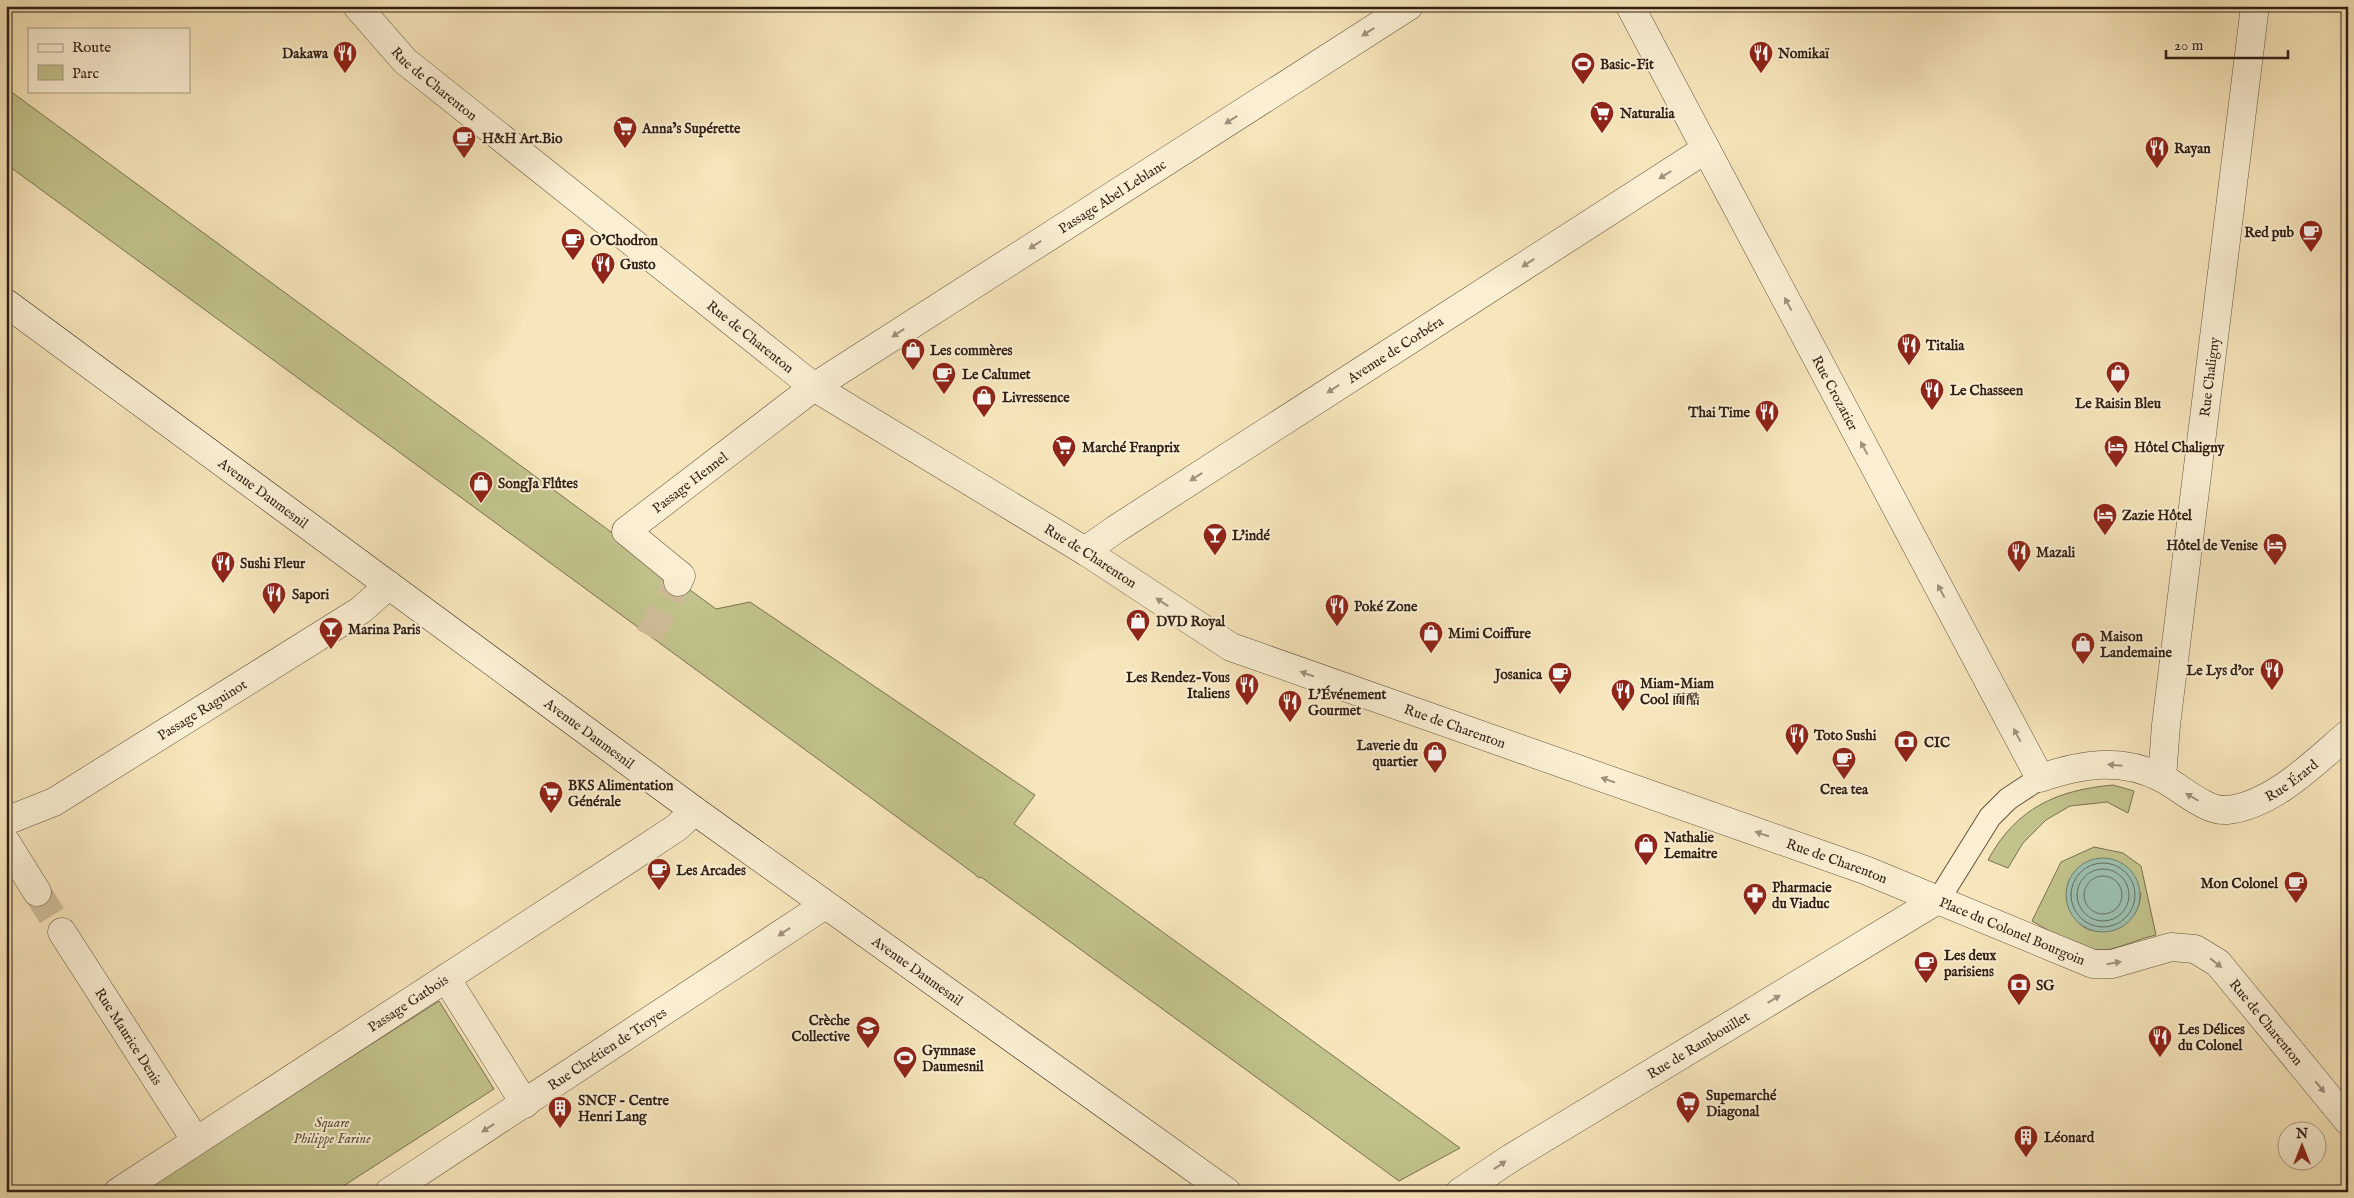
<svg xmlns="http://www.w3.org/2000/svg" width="2354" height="1198" viewBox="0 0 2354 1198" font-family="'IM FELL English','Noto Serif SC',serif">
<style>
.green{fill:#c2c38c;stroke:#797150;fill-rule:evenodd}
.water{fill:#9dc0b0;stroke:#718072}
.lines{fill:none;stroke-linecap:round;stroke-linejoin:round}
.shore{stroke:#667062;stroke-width:1}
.pedestrian-tunnel{stroke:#cfbe9a;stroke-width:28;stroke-dasharray:28 14;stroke-linecap:butt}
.service-casing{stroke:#62513e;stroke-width:24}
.pedestrian-casing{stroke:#62513e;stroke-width:29}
.minor-casing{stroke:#62513e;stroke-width:29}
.secondary-casing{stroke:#301f15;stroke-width:29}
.service{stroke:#faefd3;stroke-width:22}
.pedestrian{stroke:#faefd3;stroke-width:28}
.minor{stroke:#faefd3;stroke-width:28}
.secondary{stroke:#faefd3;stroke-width:28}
.oneway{fill:#9f917e}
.labels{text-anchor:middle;stroke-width:4;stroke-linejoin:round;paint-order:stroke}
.poi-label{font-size:14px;font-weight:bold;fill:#301f15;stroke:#faefd3;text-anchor:start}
.street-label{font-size:14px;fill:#301f15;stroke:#faefd3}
.park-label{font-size:14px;font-style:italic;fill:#5c5039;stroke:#faefd3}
</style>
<rect width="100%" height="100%" fill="#f7e6bb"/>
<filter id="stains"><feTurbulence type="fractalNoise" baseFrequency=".004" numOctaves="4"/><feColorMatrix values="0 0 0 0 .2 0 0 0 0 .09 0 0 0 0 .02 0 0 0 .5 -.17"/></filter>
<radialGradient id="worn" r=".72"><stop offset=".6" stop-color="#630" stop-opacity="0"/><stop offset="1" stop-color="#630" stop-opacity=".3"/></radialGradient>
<path class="green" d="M 6,88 L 716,609 L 750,602 L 1035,795 L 1014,824 L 1460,1148 L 1399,1181 L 981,877 L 979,878 L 972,872 L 6,164 Z
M 2113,785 L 2134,791 L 2128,813 L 2107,802 L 2070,806 L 2046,820 L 2023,843 L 2008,868 L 1988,860 C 2016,808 2057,790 2113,785 Z
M 2094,847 L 2123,853 L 2141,866 L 2156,935 C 2142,938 2129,944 2115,948 C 2086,957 2056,934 2032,921 L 2061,862 ZM 2069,880 L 2141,893 C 2139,918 2121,934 2097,931 C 2091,931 2083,928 2079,923 C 2076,920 2075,914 2073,909 C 2067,898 2065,892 2069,880 Z
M 439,1001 L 494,1089 L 334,1192 L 139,1192 Z"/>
<path class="water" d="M2066 895a37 37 0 1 1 74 0a37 37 0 1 1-74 0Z"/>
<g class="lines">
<path class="shore" d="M2071 895a32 32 0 1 1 64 0a32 32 0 1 1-64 0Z
M2077 895a26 26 0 1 1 52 0a26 26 0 1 1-52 0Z
M2084 895a19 19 0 1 1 38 0a19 19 0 1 1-38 0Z"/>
<path class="pedestrian-tunnel" d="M 649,636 L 678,582
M 37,892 L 62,932"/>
<defs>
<path id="service" d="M 1939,899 L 1990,817 L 2008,799 L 2040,778"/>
<g id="pedestrian">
<path id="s1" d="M 678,582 L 681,576 L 626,531 L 814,387"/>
<path id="s2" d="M 6,821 L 54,802 L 361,610 L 389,585"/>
<path d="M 6,842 L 37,892"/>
<path id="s3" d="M 62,932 L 196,1141"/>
<path d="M 446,978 L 525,1104"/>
<path id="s4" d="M 118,1192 L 632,857 L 676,828 L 695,811"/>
</g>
<g id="minor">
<path id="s5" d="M 357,6 L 405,61 L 814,387 L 1085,551 L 1231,647 L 1865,870 L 2093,964 L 2112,964 L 2171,947 L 2195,949 L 2218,963 L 2348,1121"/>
<path id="s6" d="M 1630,6 L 2040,778 C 2082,764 2121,757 2162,778 C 2180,787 2206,812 2227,810 C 2272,806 2315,762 2348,734"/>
<path id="s7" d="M 814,387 L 1409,6"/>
<path id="s8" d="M 1085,551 L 1116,529 L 1706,149"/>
<path id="s9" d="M 2162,778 L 2166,725 L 2255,6"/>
<path id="s10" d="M 389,1192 L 825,905"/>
<path id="s11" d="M 1460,1192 L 1511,1158 L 1939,899"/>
</g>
<g id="secondary">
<path id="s12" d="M 6,303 L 695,811 L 1227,1192"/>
</g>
</defs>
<use href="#service" class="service-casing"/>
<use href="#pedestrian" class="pedestrian-casing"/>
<use href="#minor" class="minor-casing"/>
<use href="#secondary" class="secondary-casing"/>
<use href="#service" class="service"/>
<use href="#pedestrian" class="pedestrian"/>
<use href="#minor" class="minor"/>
<use href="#secondary" class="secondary"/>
</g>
<defs><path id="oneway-solid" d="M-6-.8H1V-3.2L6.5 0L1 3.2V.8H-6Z" transform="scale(1.25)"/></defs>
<g class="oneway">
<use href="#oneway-solid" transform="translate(1368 32) rotate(147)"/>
<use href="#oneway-solid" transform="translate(1231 120) rotate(147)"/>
<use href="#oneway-solid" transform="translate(1665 175) rotate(148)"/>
<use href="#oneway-solid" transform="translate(1035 245) rotate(147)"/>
<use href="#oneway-solid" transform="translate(1528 263) rotate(147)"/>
<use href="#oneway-solid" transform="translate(1788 304) rotate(-118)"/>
<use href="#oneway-solid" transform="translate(898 333) rotate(147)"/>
<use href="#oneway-solid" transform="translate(1333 389) rotate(147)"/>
<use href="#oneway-solid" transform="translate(1864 448) rotate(-118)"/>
<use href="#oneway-solid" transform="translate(1196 477) rotate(147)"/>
<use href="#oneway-solid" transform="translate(1941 591) rotate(-118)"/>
<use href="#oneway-solid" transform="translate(1162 602) rotate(-147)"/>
<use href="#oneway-solid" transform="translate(1307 674) rotate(-161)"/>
<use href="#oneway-solid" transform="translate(2017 735) rotate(-118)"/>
<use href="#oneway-solid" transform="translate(2115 765) rotate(-175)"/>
<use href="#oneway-solid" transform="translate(1608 780) rotate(-161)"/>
<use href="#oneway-solid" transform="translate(2192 797) rotate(-150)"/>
<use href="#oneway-solid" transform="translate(1762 834) rotate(-161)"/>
<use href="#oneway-solid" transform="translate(784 932) rotate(146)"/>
<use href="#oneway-solid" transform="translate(2114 963) rotate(-10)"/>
<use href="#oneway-solid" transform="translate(2216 963) rotate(38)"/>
<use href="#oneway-solid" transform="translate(1774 999) rotate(-31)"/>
<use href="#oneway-solid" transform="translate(2320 1087) rotate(51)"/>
<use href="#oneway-solid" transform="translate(488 1128) rotate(147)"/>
<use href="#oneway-solid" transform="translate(1500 1165) rotate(-34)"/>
</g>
<defs>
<symbol id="restaurant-pin" viewBox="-11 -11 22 30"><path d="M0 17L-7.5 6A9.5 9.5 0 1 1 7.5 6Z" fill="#8f2418" stroke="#faefd3"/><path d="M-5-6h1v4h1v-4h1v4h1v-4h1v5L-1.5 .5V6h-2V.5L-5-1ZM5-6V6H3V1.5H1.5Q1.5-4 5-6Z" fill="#fff"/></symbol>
<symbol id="stadium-pin" viewBox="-11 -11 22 30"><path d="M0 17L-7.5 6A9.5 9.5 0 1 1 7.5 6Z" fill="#8f2418" stroke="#faefd3"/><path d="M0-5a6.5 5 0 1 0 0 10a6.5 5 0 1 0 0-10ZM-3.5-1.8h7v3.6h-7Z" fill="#fff"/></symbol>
<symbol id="supermarket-pin" viewBox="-11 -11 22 30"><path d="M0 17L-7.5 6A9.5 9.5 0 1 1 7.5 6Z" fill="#8f2418" stroke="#faefd3"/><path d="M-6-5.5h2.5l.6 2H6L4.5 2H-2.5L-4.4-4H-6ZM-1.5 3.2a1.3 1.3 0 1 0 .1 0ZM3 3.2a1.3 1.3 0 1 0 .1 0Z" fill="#fff"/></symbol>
<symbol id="cafe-pin" viewBox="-11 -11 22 30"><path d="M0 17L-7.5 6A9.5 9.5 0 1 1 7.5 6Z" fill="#8f2418" stroke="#faefd3"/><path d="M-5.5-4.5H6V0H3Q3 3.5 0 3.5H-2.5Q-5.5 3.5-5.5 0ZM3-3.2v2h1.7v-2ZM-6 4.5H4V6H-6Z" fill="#fff"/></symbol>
<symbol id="shop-pin" viewBox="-11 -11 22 30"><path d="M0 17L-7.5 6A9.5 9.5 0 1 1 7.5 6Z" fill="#8f2418" stroke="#faefd3"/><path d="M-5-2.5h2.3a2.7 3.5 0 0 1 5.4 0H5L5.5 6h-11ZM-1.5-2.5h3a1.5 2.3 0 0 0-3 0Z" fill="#fff"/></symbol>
<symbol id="hotel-pin" viewBox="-11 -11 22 30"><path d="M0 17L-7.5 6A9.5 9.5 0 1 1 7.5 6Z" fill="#8f2418" stroke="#faefd3"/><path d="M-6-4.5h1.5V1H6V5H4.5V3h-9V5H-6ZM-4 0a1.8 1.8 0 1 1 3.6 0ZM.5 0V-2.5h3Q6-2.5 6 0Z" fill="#fff"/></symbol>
<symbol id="bar-pin" viewBox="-11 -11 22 30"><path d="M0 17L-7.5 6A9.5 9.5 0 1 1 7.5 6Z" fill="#8f2418" stroke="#faefd3"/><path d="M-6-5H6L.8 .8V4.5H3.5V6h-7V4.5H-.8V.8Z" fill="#fff"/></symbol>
<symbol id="bank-pin" viewBox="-11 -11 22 30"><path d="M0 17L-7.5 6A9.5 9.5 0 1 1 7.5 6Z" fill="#8f2418" stroke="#faefd3"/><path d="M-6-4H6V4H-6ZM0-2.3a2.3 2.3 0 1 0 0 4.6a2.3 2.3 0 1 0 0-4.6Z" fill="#fff"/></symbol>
<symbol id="pharmacy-pin" viewBox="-11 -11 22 30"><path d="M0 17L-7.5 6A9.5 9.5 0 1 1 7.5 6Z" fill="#8f2418" stroke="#faefd3"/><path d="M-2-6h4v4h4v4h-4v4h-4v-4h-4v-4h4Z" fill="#fff"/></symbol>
<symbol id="school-pin" viewBox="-11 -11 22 30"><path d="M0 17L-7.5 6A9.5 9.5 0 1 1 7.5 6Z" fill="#8f2418" stroke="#faefd3"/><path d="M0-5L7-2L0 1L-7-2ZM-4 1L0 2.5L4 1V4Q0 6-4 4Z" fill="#fff"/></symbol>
<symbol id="building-pin" viewBox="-11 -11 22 30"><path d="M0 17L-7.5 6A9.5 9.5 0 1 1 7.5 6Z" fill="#8f2418" stroke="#faefd3"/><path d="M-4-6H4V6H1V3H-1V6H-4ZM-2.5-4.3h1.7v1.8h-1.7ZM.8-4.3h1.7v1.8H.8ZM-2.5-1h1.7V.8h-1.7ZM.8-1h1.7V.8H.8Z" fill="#fff"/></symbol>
</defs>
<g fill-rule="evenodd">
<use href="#restaurant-pin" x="331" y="39" width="28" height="38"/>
<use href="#restaurant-pin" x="1747" y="39" width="28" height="38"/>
<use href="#stadium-pin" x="1569" y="50" width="28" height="38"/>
<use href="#supermarket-pin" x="1588" y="99" width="28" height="38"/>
<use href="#supermarket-pin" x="611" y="114" width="28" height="38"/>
<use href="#cafe-pin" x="450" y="124" width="28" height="38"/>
<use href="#restaurant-pin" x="2143" y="134" width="28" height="38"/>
<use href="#cafe-pin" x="2297" y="218" width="28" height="38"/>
<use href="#cafe-pin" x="559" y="226" width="28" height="38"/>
<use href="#restaurant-pin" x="589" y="250" width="28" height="38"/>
<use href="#restaurant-pin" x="1895" y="331" width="28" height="38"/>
<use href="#shop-pin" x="899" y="336" width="28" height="38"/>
<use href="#shop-pin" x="2104" y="359" width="28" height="38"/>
<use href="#cafe-pin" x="930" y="360" width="28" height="38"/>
<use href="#restaurant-pin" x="1918" y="376" width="28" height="38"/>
<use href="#shop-pin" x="970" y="383" width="28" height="38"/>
<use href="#restaurant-pin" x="1753" y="398" width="28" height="38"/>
<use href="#supermarket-pin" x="1050" y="433" width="28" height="38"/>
<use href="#hotel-pin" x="2102" y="433" width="28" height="38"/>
<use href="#shop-pin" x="467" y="469" width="28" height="38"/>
<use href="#hotel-pin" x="2091" y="501" width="28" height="38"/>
<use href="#bar-pin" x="1201" y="521" width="28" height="38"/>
<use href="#hotel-pin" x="2261" y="531" width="28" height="38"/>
<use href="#restaurant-pin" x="2005" y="538" width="28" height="38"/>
<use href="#restaurant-pin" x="209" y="549" width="28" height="38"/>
<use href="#restaurant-pin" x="260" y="580" width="28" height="38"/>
<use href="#restaurant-pin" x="1323" y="592" width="28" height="38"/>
<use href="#shop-pin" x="1124" y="607" width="28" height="38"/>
<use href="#bar-pin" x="317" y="615" width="28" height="38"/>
<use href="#shop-pin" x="1417" y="619" width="28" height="38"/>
<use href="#shop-pin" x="2069" y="630" width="28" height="38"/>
<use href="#restaurant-pin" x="2258" y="656" width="28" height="38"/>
<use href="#cafe-pin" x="1546" y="660" width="28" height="38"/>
<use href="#restaurant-pin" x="1233" y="671" width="28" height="38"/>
<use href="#restaurant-pin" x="1609" y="677" width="28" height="38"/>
<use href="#restaurant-pin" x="1276" y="688" width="28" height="38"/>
<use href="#restaurant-pin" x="1783" y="721" width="28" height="38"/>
<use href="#bank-pin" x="1892" y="728" width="28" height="38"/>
<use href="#shop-pin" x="1421" y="739" width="28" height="38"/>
<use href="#cafe-pin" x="1830" y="745" width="28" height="38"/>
<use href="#supermarket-pin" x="537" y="779" width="28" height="38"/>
<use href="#shop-pin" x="1632" y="831" width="28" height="38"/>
<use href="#cafe-pin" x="645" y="856" width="28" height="38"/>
<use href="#cafe-pin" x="2282" y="869" width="28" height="38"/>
<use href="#pharmacy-pin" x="1741" y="881" width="28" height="38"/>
<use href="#cafe-pin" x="1912" y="949" width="28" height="38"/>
<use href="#bank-pin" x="2005" y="971" width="28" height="38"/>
<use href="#school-pin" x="854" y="1014" width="28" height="38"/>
<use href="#restaurant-pin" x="2146" y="1023" width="28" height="38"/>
<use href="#stadium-pin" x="891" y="1044" width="28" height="38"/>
<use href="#supermarket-pin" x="1674" y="1089" width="28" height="38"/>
<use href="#building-pin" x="546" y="1094" width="28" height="38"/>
<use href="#building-pin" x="2012" y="1123" width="28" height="38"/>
</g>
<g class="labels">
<g class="poi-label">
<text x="328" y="58" text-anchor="end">Dakawa</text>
<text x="1778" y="58">Nomikaï</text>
<text x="1600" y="69">Basic-Fit</text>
<text x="1620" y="118">Naturalia</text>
<text x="642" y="133">Anna’s Supérette</text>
<text x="482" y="143">H&amp;H Art.Bio</text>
<text x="2174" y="153">Rayan</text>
<text x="2294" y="237" text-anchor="end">Red pub</text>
<text x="590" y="245">O’Chodron</text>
<text x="620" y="269">Gusto</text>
<text x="1926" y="350">Titalia</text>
<text x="930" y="355">Les commères</text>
<text x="962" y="379">Le Calumet</text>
<text x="1950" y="395">Le Chasseen</text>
<text x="1002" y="402">Livressence</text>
<text x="2118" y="408" text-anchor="middle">Le Raisin Bleu</text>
<text x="1750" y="417" text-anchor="end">Thai Time</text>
<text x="1082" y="452">Marché Franprix</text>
<text x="2134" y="452">Hôtel Chaligny</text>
<text x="498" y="488">SongJa Flûtes</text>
<text x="2122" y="520">Zazie Hôtel</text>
<text x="1232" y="540">L'indé</text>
<text x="2258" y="550" text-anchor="end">Hôtel de Venise</text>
<text x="2036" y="557">Mazali</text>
<text x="240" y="568">Sushi Fleur</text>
<text x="292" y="599">Sapori</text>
<text x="1354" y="611">Poké Zone</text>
<text x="1156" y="626">DVD Royal</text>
<text x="348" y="634">Marina Paris</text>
<text x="1448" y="638">Mimi Coiffure</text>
<text x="2100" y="641">Maison<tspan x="2100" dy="16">Landemaine</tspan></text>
<text x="2254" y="675" text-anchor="end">Le Lys d'or</text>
<text x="1542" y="679" text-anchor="end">Josanica</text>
<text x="1230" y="682" text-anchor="end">Les Rendez-Vous<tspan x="1230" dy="16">Italiens</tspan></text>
<text x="1640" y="688">Miam-Miam<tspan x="1640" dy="16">Cool 面酷</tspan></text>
<text x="1308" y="699">L'Événement<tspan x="1308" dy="16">Gourmet</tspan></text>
<text x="1814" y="740">Toto Sushi</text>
<text x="1924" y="747">CIC</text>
<text x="1418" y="750" text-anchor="end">Laverie du<tspan x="1418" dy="16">quartier</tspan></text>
<text x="568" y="790">BKS Alimentation<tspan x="568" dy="16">Générale</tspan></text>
<text x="1844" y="794" text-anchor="middle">Crea tea</text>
<text x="1664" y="842">Nathalie<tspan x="1664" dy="16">Lemaitre</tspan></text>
<text x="676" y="875">Les Arcades</text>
<text x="2278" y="888" text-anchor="end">Mon Colonel</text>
<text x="1772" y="892">Pharmacie<tspan x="1772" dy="16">du Viaduc</tspan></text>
<text x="1944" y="960">Les deux<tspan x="1944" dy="16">parisiens</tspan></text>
<text x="2036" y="990">SG</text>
<text x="850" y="1025" text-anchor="end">Crèche<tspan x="850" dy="16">Collective</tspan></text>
<text x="2178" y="1034">Les Délices<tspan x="2178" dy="16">du Colonel</tspan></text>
<text x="922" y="1055">Gymnase<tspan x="922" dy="16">Daumesnil</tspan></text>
<text x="1706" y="1100">Supemarché<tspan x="1706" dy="16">Diagonal</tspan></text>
<text x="578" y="1105">SNCF - Centre<tspan x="578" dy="16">Henri Lang</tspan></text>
<text x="2044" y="1142">Léonard</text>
</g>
<g class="street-label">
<text dy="5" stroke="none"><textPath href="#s5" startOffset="110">Rue de Charenton</textPath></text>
<text dy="5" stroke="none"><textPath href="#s7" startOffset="354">Passage Abel Leblanc</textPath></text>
<text dy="5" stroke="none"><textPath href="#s5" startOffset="515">Rue de Charenton</textPath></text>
<text dy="5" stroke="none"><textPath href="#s8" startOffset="370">Avenue de Corbéra</textPath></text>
<text dy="5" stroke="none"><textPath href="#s9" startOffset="404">Rue Chaligny</textPath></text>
<text dy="5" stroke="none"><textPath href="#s6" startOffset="438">Rue Crozatier</textPath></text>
<text dy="5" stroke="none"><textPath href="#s1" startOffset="158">Passage Hennel</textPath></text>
<text dy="5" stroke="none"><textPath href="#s12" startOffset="320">Avenue Daumesnil</textPath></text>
<text dy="5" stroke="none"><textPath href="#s5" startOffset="920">Rue de Charenton</textPath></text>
<text dy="5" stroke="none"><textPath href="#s2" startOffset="226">Passage Raguinot</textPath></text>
<text dy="5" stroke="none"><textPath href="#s5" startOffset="1325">Rue de Charenton</textPath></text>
<text dy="5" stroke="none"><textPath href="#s12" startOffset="725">Avenue Daumesnil</textPath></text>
<text dy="5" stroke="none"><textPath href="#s6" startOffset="1145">Rue Érard</textPath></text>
<text dy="5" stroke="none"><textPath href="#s5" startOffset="1730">Rue de Charenton</textPath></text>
<text dy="5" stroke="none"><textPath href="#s5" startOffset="1919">Place du Colonel Bourgoin</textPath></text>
<text dy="5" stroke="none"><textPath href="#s12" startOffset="1130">Avenue Daumesnil</textPath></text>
<text dy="5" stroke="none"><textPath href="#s4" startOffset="346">Passage Gatbois</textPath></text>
<text dy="5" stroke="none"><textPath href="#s5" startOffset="2214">Rue de Charenton</textPath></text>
<text dy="5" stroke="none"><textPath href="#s3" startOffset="124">Rue Maurice Denis</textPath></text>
<text dy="5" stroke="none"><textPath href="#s11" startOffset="280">Rue de Rambouillet</textPath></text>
<text dy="5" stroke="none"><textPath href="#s10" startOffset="261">Rue Chrétien de Troyes</textPath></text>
</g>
<g class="park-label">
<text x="332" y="1127">Square<tspan x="332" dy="16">Philippe Farine</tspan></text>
</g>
</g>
<rect width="2354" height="1198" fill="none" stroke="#f7e6bb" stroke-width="25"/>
<rect x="8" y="8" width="2339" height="1183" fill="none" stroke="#301f15" stroke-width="2.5"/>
<rect x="12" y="12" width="2329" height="1173" fill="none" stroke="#301f15"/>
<rect x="28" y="28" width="162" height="65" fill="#faefd3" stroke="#a99c87"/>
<rect x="38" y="44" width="25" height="8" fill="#faefd3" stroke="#a99c87"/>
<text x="72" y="52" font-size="15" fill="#301f15">Route</text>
<rect x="38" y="65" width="25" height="15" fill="#c2c38c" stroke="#a99c87"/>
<text x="72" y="78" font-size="15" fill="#301f15">Parc</text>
<g transform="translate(2302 1146)"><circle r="24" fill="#faefd3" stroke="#a99c87"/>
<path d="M0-4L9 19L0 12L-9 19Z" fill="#8f2418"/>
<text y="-8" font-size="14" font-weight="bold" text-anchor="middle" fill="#301f15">N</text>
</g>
<path d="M2166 50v8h122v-8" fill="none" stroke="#301f15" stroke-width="2.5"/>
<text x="2174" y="50" font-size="15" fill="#301f15" stroke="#faefd3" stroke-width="4" paint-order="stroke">20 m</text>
<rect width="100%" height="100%" filter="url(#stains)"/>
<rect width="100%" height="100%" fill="url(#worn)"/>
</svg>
